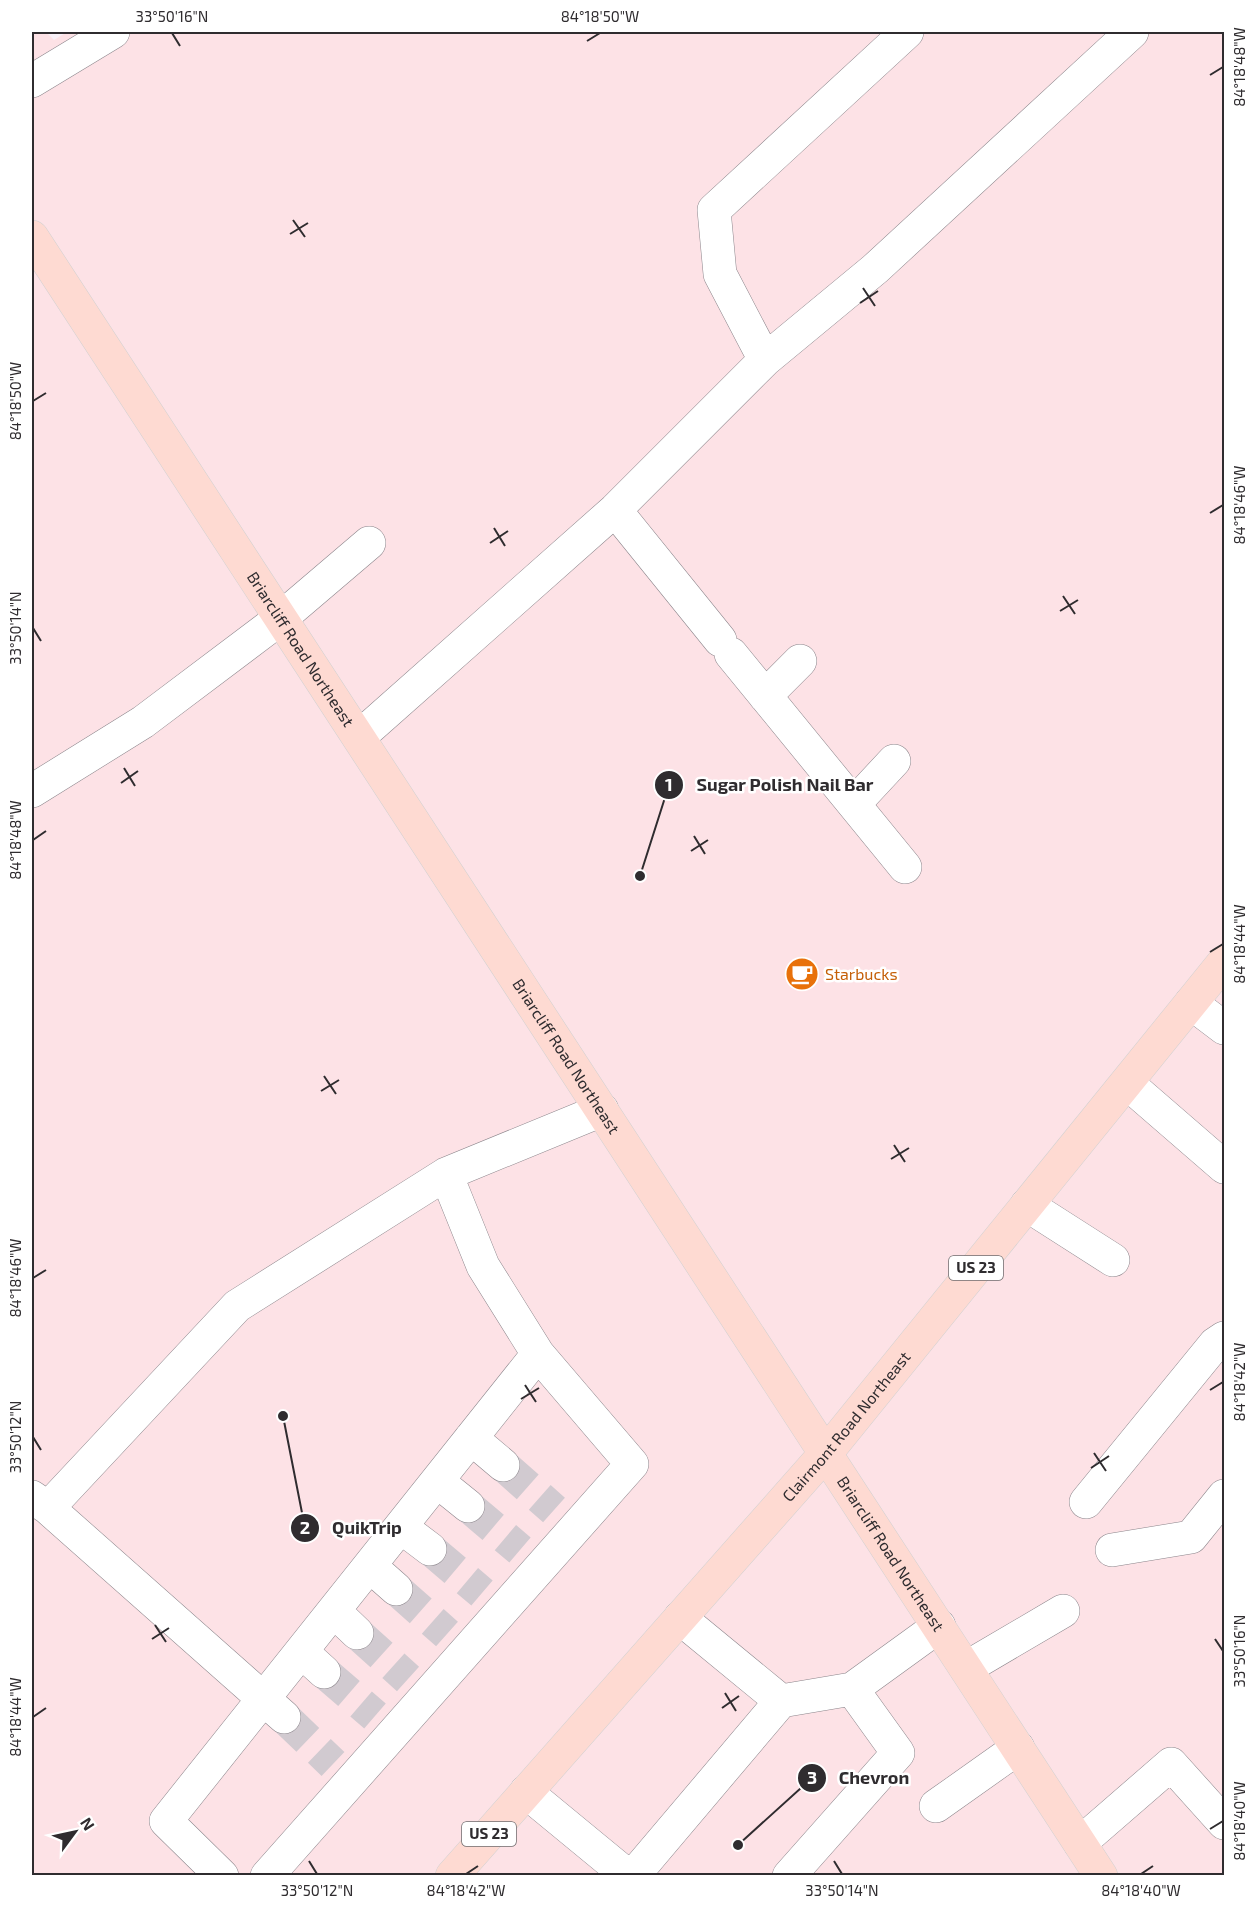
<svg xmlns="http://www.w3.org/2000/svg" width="1256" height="1907" viewBox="0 0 1256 1907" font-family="'Exo 2',sans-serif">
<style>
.commercial{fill:#fde2e6}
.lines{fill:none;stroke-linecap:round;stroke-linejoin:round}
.minor-tunnel{stroke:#d1cad0;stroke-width:33;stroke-dasharray:33 16;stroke-linecap:butt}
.minor-casing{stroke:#8b858b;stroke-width:34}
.major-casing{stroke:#d1d1d1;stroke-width:34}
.minor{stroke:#fff;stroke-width:33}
.major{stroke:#fedad2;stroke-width:33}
.ticks{fill:none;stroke:#2f2c2f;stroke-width:2}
.labels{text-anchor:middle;stroke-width:5;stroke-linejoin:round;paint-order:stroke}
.shield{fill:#fff;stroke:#6d6b6d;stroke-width:1.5}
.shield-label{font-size:15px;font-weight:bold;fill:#2f2c2f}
.street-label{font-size:16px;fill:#2f2c2f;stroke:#fff}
.food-label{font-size:16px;fill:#c56008;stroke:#fff;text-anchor:start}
.leader{fill:none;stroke:#2f2c2f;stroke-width:2}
.callout-dot{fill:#2f2c2f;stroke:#fff;stroke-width:2}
.mark-label{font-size:18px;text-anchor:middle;font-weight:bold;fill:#fff}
.callout-label{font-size:18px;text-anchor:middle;font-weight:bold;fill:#2f2c2f;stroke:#fff;stroke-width:5;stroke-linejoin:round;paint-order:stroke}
.neatline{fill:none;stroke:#2f2c2f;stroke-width:2}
.ticks-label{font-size:15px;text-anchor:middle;fill:#2f2c2f}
</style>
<rect width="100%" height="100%" fill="#f9f1f8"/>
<path class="commercial" d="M 32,32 L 46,32 L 54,40 L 67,32 L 1224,32 L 1224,1875 L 32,1876 Z"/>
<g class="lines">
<path class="minor-tunnel" d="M 503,1465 L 554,1510
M 468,1506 L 520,1550
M 430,1549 L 482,1593
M 396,1589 L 447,1634
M 357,1633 L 408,1679
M 324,1672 L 375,1716
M 284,1717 L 333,1764"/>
<defs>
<path id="minor" d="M 32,81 L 113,32
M 765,360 L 720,274 L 714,210 L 907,32
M 615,510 L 720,640
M 731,654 L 905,867
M 765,696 L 800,661
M 359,737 L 615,510 L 765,360 L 875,269 L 1132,32
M 32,791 L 143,722 L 281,618 L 369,543
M 854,804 L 894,761
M 1191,1003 L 1224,1028
M 1127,1083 L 1224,1167
M 1027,1205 L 1113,1260
M 471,1438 L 503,1465
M 437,1481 L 468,1506
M 32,1497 L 48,1508 L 284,1717
M 1086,1502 L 1215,1344 L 1224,1338
M 48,1508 L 237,1306 L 446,1174 L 602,1110
M 401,1527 L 430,1549
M 1112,1550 L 1191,1537 L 1224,1496
M 370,1566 L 396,1589
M 334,1611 L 357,1633
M 302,1652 L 324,1672
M 966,1668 L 1063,1611
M 781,1701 L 852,1689 L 939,1626
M 526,1792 L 628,1876
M 936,1806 L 1018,1748
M 1080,1843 L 1171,1764 L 1224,1823
M 222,1876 L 166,1821 L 538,1354
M 267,1876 L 632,1464 L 538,1354 L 483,1266 L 446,1174
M 633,1876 L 781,1701 L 680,1618
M 789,1876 L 898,1753 L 852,1689"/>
<g id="major">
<path id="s1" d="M 32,237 L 1101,1876"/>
<path id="s2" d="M 452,1876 L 826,1453 L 1224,962"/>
</g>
</defs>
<use href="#minor" class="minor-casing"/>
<use href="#major" class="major-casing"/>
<use href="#minor" class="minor"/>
<use href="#major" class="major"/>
</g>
<path class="ticks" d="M 172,33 L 180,46M 587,41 L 600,33M 1210,75 L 1223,67M 293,220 L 305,237M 290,234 L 308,223M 863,288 L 875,306M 860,303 L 878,291M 33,401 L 46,393M 1210,513 L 1223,505M 494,528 L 505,546M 490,543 L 508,531M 1063,596 L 1075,614M 1060,611 L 1078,600M 33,628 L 41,641M 124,768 L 135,786M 121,783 L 138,771M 694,836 L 705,854M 33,840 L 46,831M 691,851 L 708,840M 1210,952 L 1223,944M 324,1076 L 336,1094M 321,1091 L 339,1080M 894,1145 L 905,1162M 891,1159 L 909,1148M 33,1278 L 46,1270M 525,1385 L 536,1402M 1210,1390 L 1223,1382M 521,1399 L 539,1388M 33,1437 L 41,1450M 1094,1453 L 1106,1471M 1091,1468 L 1109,1456M 155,1625 L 166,1642M 152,1639 L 169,1628M 1215,1639 L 1223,1651M 725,1693 L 736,1711M 722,1708 L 739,1696M 33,1717 L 46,1708M 1210,1829 L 1223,1821M 309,1861 L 317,1874M 834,1861 L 842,1874M 466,1874 L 478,1866M 1141,1874 L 1153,1866"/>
<defs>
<symbol id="cafe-disc" viewBox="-11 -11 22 22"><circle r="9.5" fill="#e8710a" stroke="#fff"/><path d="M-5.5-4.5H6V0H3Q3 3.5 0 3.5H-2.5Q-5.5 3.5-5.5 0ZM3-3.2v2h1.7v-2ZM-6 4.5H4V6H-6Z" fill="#fff"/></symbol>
</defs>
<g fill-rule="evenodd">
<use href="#cafe-disc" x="783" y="955" width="38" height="38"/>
</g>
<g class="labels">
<g class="shield">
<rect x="949" y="1256" width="54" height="24" rx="4.5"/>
<rect x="462" y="1822" width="54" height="24" rx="4.5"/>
</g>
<g class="shield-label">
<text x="976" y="1273">US 23</text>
<text x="489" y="1839">US 23</text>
</g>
<g class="street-label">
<text dy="6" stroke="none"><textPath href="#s1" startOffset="492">Briarcliff Road Northeast</textPath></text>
<text dy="6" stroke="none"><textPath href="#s1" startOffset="978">Briarcliff Road Northeast</textPath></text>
<text dy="6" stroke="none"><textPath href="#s2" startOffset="598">Clairmont Road Northeast</textPath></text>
<text dy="6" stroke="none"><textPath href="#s1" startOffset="1572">Briarcliff Road Northeast</textPath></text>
</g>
<g class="food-label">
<text x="825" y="980">Starbucks</text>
</g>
</g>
<path class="leader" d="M640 876L669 785M283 1416L305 1528M738 1845L812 1778"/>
<g class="callout-dot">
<circle cx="640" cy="876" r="6"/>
<circle cx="283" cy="1416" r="6"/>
<circle cx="738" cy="1845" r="6"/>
<circle cx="669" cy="785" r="15"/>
<circle cx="305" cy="1528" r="15"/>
<circle cx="812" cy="1778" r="15"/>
</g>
<g class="mark-label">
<text x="669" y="791">1</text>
<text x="305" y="1534">2</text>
<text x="812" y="1784">3</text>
</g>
<g class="callout-label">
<text x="785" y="791">Sugar Polish Nail Bar</text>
<text x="367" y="1534">QuikTrip</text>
<text x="874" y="1784">Chevron</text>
</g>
<rect width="1256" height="1907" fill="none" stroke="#ffffff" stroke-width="66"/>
<g transform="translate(75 1832) rotate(57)" stroke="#ffffff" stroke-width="4.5" paint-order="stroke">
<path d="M0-4.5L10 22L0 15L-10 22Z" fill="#2f2c2f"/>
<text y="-9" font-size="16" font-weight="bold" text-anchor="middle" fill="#2f2c2f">N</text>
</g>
<rect x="33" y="33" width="1190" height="1841" class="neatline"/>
<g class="ticks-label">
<text x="172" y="22">33°50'16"N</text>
<text x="600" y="22">84°18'50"W</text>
<text transform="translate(1240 67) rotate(-90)" y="5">84°18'48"W</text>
<text transform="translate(16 401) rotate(-90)" y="5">84°18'50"W</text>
<text transform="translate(1240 505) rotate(-90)" y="5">84°18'46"W</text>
<text transform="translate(16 628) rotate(-90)" y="5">33°50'14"N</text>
<text transform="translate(16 840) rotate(-90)" y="5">84°18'48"W</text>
<text transform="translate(1240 944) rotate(-90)" y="5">84°18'44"W</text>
<text transform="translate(16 1278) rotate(-90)" y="5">84°18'46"W</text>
<text transform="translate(1240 1382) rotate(-90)" y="5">84°18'42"W</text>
<text transform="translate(16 1437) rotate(-90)" y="5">33°50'12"N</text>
<text transform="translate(1240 1651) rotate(-90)" y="5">33°50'16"N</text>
<text transform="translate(16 1717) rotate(-90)" y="5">84°18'44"W</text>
<text transform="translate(1240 1821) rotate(-90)" y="5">84°18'40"W</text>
<text x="317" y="1896">33°50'12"N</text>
<text x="466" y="1896">84°18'42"W</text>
<text x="842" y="1896">33°50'14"N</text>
<text x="1141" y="1896">84°18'40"W</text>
</g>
</svg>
